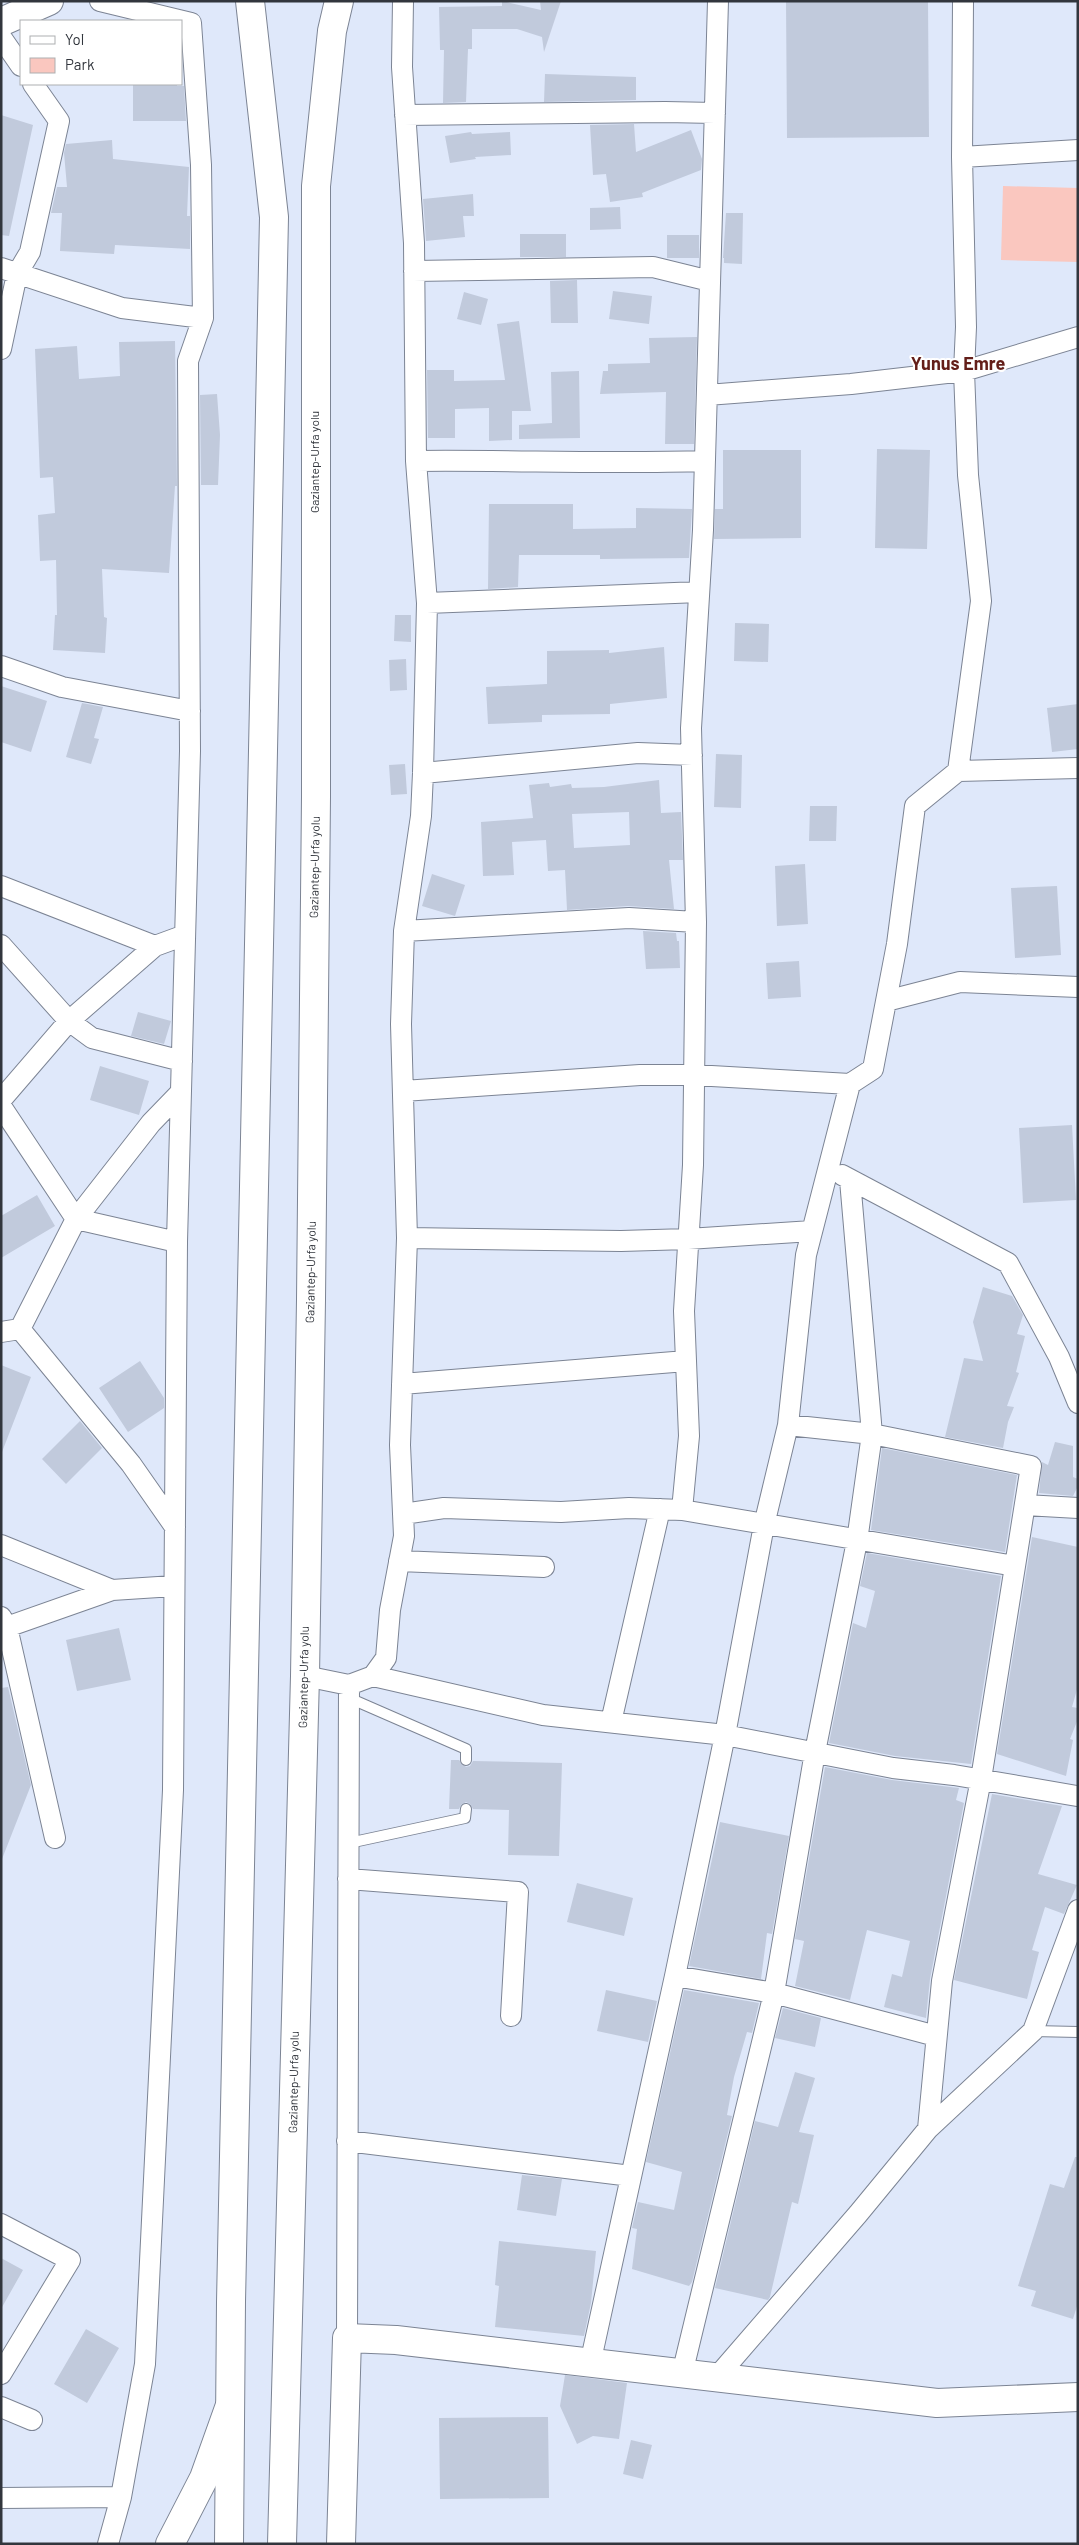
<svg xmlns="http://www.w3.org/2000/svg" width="1079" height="2545" viewBox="0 0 1079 2545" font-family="Barlow,sans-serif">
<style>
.green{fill:#fac7bf}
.building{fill:#c1cadc;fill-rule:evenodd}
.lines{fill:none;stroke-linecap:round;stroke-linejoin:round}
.lane-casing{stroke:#7c8494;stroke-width:12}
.street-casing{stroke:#7c8494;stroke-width:22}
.secondary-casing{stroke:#7c8494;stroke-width:30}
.highway-casing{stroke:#7c8494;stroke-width:30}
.lane{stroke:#fff;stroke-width:10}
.street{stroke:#fff;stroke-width:20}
.secondary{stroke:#fff;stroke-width:28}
.highway{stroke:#fff;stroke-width:28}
.labels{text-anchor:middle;stroke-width:4;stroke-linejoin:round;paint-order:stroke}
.street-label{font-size:12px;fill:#32363d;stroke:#fff}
.district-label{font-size:18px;font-weight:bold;fill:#631e19;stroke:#fff}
</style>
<rect width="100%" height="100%" fill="#dfe8fa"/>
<path class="green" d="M 1003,186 L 1078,188 L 1078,262 L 1001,260 Z"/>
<path class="building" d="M 502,1 L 541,10 L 540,1 L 561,1 L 544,52 L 542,37 L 517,29 L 472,29 L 472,49 L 468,49 L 466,102 L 443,103 L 444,50 L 440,50 L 439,7 L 502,6 Z
M 786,1 L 928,1 L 929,137 L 787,138 Z
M 545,74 L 636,77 L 636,100 L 544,102 Z
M 133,84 L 177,84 L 177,86 L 184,86 L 186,121 L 133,121 Z
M 1,115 L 33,125 L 9,236 L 1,235 Z
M 634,124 L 636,152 L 691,130 L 702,159 L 701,170 L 642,193 L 643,197 L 610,202 L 606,174 L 593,175 L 590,125 Z
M 471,132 L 472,134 L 510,132 L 511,155 L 475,157 L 476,159 L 450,163 L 445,136 Z
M 112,140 L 113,159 L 189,167 L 187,216 L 190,216 L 190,249 L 115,245 L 114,254 L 60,251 L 62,213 L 51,213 L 57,187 L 67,187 L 64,153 L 66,144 Z
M 473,194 L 474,216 L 463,216 L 465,237 L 426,241 L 423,199 Z
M 620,207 L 621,229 L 590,230 L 590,208 Z
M 726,213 L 743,213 L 742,264 L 724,263 L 724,258 L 723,258 Z
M 520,234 L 566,234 L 566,257 L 520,257 Z
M 667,235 L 699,235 L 699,258 L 667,258 Z
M 577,280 L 578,323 L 551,323 L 550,281 Z
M 613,291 L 652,296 L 649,324 L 609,319 Z
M 464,292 L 488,299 L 481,325 L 457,319 Z
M 519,321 L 531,411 L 512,411 L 512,440 L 489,441 L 489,408 L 455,409 L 455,438 L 428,438 L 427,370 L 454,370 L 454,381 L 505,380 L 497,324 Z
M 697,337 L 694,444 L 665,444 L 666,392 L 600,394 L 603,371 L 608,371 L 608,364 L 650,363 L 649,338 Z
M 175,341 L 177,486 L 175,486 L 169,573 L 102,569 L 104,617 L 107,618 L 105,653 L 53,650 L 55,615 L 57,615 L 56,560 L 40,561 L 38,515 L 55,513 L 53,477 L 40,478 L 35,349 L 77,346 L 79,379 L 120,376 L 119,342 Z
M 579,371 L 580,438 L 519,439 L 519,425 L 552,423 L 551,372 Z
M 217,394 L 220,435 L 218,485 L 201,485 L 200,395 Z
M 877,449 L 930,450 L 927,549 L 875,548 Z
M 723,450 L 801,450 L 801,538 L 714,539 L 715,509 L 723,509 Z
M 489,504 L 573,504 L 573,529 L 636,528 L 636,508 L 692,509 L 689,558 L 600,559 L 600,555 L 519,555 L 518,587 L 488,589 Z
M 395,615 L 411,615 L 411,642 L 394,641 Z
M 735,623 L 769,624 L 768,662 L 734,661 Z
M 664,647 L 667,698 L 610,704 L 610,714 L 542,715 L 542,722 L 488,724 L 486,687 L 547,684 L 547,651 L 609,650 L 609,653 Z
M 406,659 L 407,690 L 390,691 L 389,660 Z
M 1,686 L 47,701 L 31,752 L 1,742 Z
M 82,703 L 103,707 L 94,738 L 99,739 L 91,764 L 66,757 Z
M 1078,704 L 1078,749 L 1052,752 L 1047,708 Z
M 716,754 L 742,755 L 741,808 L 714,807 Z
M 405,764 L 407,794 L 391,795 L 389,765 Z
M 659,780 L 661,813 L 681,812 L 683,860 L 669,860 L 674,909 L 628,906 L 567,910 L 565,870 L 548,871 L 546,840 L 512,842 L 514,875 L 483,876 L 481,822 L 533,818 L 529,785 L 549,783 L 550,787 L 571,784 L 572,788 L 604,787 ZM 629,812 L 630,845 L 574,848 L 572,814 Z
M 810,806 L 837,806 L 836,841 L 809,841 Z
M 805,864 L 808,924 L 777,926 L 775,866 Z
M 432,874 L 465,885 L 455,916 L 422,906 Z
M 1057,886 L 1061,955 L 1015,958 L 1011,888 Z
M 643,931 L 676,933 L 677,941 L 679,941 L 680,968 L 646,969 Z
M 799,961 L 801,997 L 768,999 L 766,963 Z
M 138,1012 L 171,1021 L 164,1044 L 131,1036 Z
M 100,1066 L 149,1081 L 139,1115 L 90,1100 Z
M 1072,1125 L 1076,1200 L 1023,1203 L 1019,1128 Z
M 37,1195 L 55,1226 L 1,1258 L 1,1216 Z
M 983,1287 L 1012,1296 L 1023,1315 L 1017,1334 L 1025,1336 L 1016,1372 L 1019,1373 L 1007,1406 L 1014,1407 L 1008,1422 L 1003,1448 L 945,1437 L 964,1358 L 983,1361 L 973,1322 Z
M 140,1361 L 164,1398 L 164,1408 L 128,1432 L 99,1388 Z
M 1,1365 L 31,1377 L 2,1452 L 1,1451 Z
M 80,1421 L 102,1448 L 66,1484 L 42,1459 Z
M 1055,1442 L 1073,1446 L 1073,1477 L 1078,1479 L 1078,1486 L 1073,1496 L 1039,1493 L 1042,1462 L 1048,1465 Z
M 882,1448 L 1017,1475 L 1005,1552 L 871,1530 Z
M 1032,1537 L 1078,1547 L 1078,1686 L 1072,1707 L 1078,1708 L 1078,1719 L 1070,1739 L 1073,1740 L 1066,1776 L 997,1754 Z
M 867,1553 L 1001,1576 L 971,1764 L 895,1756 L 829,1743 L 853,1623 L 866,1628 L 875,1591 L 860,1586 Z
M 119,1628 L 131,1680 L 77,1691 L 66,1640 Z
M 8,1687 L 31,1785 L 2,1859 L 1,1688 Z
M 451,1760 L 459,1760 L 466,1767 L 470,1766 L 473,1761 L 562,1763 L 559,1856 L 508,1855 L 509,1810 L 473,1809 L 470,1804 L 466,1802 L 461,1805 L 459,1809 L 449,1809 Z
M 825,1767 L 892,1780 L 959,1788 L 956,1800 L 964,1803 L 930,1979 L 926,2018 L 884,2007 L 892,1974 L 902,1977 L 910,1941 L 867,1930 L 850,2000 L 795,1986 L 804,1941 L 795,1939 Z
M 992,1794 L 1062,1806 L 1038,1874 L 1077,1885 L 1064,1914 L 1045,1907 L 1032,1950 L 1039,1952 L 1027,1999 L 954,1980 Z
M 720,1822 L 789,1836 L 772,1934 L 767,1933 L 761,1979 L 689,1966 Z
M 577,1883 L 633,1898 L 624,1936 L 567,1922 Z
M 606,1990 L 657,2001 L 648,2042 L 597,2031 Z
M 684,1990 L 759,2003 L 752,2033 L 747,2032 L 734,2077 L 727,2115 L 732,2116 L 692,2282 L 689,2286 L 632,2269 L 637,2229 L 632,2228 L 638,2202 L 674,2210 L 682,2172 L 646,2162 Z
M 783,2008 L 821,2018 L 815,2047 L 775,2038 Z
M 795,2072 L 815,2078 L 799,2132 L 814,2135 L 798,2204 L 792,2202 L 770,2297 L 768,2300 L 715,2288 L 755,2121 L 778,2127 Z
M 1075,2157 L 1078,2157 L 1078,2303 L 1073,2319 L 1031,2306 L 1036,2291 L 1018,2286 L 1050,2184 L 1064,2188 Z
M 522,2175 L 562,2179 L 556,2216 L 517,2210 Z
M 499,2241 L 596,2251 L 591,2303 L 584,2336 L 495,2327 L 499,2286 L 495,2285 Z
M 1,2258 L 23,2270 L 1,2309 Z
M 86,2329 L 119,2348 L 87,2403 L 54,2384 Z
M 565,2375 L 627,2383 L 619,2439 L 593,2436 L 577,2444 L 560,2406 Z
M 548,2417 L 549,2498 L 440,2499 L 439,2418 Z
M 631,2440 L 652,2445 L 643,2479 L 623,2474 Z"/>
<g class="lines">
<defs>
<path id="lane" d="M 349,1698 L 466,1749 L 466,1760
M 349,1843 L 465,1818 L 466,1809
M 1033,2031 L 1078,2032"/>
<path id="street" d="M 100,1 L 191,23 L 201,165 L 203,318 L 188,361 L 190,751 L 177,1242 L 173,1790 L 145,2364 L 121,2497 L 108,2544
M 1,37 L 21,66
M 405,115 L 665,112 L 715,113
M 962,157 L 1078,150
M 1,268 L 122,308 L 203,318
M 414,271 L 653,267 L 710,281
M 1,349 L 17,274 L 30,252 L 59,121 L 33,84
M 707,395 L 851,384 L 964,371 L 1078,337
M 416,461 C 512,460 608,464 705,461
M 427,603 L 699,592
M 1,666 L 62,687 L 190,711
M 958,771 L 1078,768
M 423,773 L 638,753 L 692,755
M 1,886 L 155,946
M 404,931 L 629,918 L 696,922
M 1,945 L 69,1021 L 92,1038 L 182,1061
M 886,1001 L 960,982 L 1078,987
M 403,1091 L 640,1075 L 694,1075 L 850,1084
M 1,1100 L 69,1021 L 155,946 L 185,935
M 1,1106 L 76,1219 L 177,1242
M 842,1175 L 1008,1263 L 1059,1357 L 1078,1403
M 407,1238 L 621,1241 L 688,1239 L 812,1231
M 20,1329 L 131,1464 L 175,1527
M 1,1332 L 20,1329 L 76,1219 L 151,1123 L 181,1092
M 402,1384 L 686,1361
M 788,1425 L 872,1434 L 1031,1466 L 981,1779 L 942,1981 L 928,2129
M 1025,1505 L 1078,1508
M 682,1510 L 1015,1566
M 403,1514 L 444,1508 L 561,1512 L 629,1508 L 682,1510 L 689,1436 L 684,1311 L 693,1165 L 696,922 L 691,728 L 703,530 L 718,1
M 1,1545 L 112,1590
M 399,1561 L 544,1567
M 1,1617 L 7,1627 L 55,1838
M 1,1629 L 112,1590 L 174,1586
M 305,1676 L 349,1685 L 373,1676 L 386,1658 L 390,1610 L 404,1536 L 400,1445 L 407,1238 L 401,1024 L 404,931 L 421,816 L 423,773 L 427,603 L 416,461 L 414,243 L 402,67 L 403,1
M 373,1676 L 543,1715 L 725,1735 L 893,1768 L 954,1775 L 1077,1796
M 611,1722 L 660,1509
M 348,1879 L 518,1892 L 511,2016
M 675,1976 L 774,1993 L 936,2036
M 347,2141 L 631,2176
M 1,2224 L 70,2260 L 1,2374
M 347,2338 L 349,1685
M 590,2364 L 675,1976 L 725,1735 L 764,1525 L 788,1425 L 806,1255 L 850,1084 L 873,1069 L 897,944 L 915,806 L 958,771 L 981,601 L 968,475 L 964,371 L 966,327 L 962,157 L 963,1
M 682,2374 L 774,1993 L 815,1752 L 857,1541 L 872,1434 L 850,1180
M 716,2378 L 858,2214 L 928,2129 L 1033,2031 L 1078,1910
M 1,2407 L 32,2420
M 1,2498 L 121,2497"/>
<path id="secondary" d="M 1,22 L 49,1
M 170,2544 L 204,2478 L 229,2408
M 341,2544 L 347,2338 L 396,2340 L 937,2403 L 1078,2397"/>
<path id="highway" d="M 229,2544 L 231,2302 L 274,217 L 250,1
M 282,2544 L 305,1676 L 311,1300 L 316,797 L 316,186 L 332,31 L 339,1"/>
</defs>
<use href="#lane" class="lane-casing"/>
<use href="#street" class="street-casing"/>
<use href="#secondary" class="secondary-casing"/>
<use href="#highway" class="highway-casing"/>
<use href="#lane" class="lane"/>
<use href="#street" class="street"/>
<use href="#secondary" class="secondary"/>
<use href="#highway" class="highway"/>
</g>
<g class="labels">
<g class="street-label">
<text transform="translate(315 462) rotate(-90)" y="4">Gaziantep-Urfa yolu</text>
<text transform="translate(315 867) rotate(-89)" y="4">Gaziantep-Urfa yolu</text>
<text transform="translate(311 1272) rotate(-89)" y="4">Gaziantep-Urfa yolu</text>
<text transform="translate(304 1677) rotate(-89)" y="4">Gaziantep-Urfa yolu</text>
<text transform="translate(294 2082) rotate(-89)" y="4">Gaziantep-Urfa yolu</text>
</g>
<g class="district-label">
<text x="958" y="370">Yunus Emre</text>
</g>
</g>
<rect width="1079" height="2545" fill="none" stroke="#32363d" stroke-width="5"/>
<rect x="20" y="20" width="162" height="65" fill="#ffffff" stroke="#adafb1"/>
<rect x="30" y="36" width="25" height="8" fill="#ffffff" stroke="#adafb1"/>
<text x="65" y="45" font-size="15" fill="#32363d">Yol</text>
<rect x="30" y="58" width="25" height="15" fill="#fac7bf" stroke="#adafb1"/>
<text x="65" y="70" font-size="15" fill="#32363d">Park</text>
</svg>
